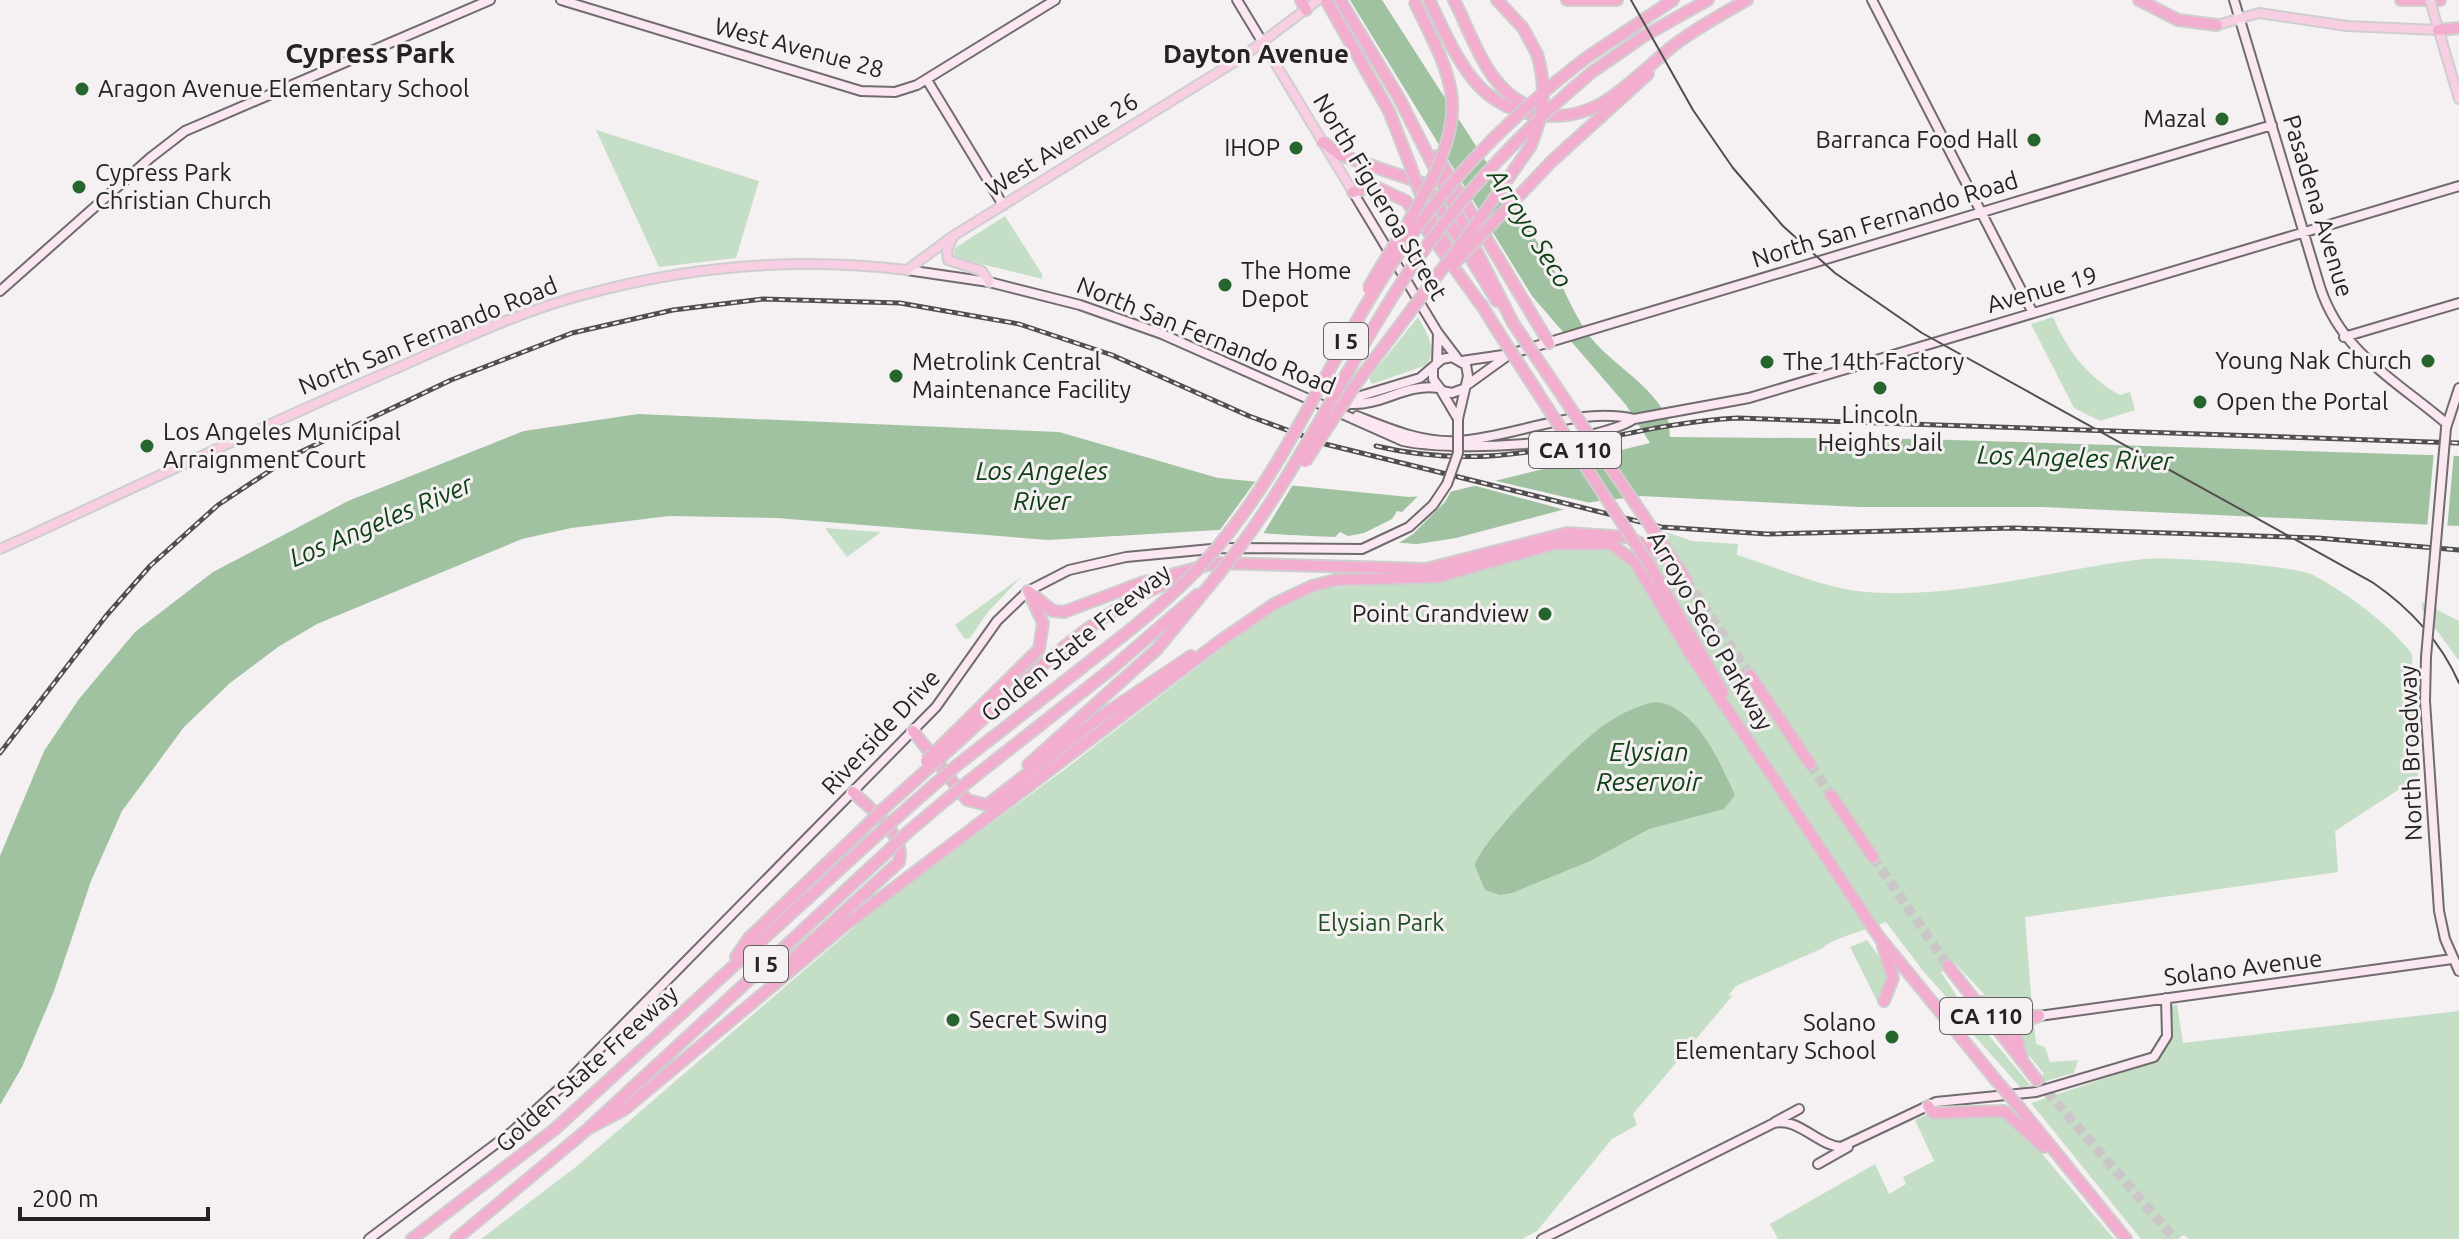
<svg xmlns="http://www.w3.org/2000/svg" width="2459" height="1239" viewBox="0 0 2459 1239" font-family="Ubuntu,sans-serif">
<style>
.green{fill:#c5dec6}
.water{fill:#a0c2a1}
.pier{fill:#f5f0f2}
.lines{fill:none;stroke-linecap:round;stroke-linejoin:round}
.highway-tunnel{stroke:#cbc7c9;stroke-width:10;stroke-dasharray:10 5;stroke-linecap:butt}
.secondary-casing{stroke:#706c6e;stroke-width:12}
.primary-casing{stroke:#cfcecf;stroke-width:12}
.highway-casing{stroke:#cfcecf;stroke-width:14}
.secondary{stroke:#fbe7f1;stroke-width:8}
.primary{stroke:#f8cee2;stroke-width:8}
.highway{stroke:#f3aecf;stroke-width:10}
.tram{stroke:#504e4f;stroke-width:2}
.rail-casing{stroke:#504e4f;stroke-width:5}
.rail{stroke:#f5f0f2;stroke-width:2;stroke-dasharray:6;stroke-linecap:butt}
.secondary-bridge-casing{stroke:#706c6e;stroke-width:12;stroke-linecap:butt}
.primary-bridge-casing{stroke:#cfcecf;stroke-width:12;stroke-linecap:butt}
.highway-bridge-casing{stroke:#cfcecf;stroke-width:14;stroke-linecap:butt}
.secondary-bridge{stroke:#fbe7f1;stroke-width:8}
.primary-bridge{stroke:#f8cee2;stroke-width:8}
.highway-bridge{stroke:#f3aecf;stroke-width:10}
.poi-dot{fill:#26652d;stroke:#f5f0f2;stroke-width:3}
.labels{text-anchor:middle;stroke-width:6;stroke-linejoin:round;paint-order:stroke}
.shield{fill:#f5f0f2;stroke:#636061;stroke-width:2}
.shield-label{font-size:22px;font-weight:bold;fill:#242223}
.street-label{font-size:24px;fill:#242223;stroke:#f5f0f2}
.poi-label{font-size:24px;fill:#242223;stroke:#f5f0f2;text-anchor:start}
.park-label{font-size:24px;fill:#1e4f23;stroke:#f5f0f2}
.neighbourhood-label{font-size:26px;font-weight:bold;fill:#242223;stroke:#f5f0f2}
.water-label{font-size:26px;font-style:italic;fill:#0e4116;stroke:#f5f0f2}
.quarter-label{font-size:28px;font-weight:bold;fill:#242223;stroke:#f5f0f2}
</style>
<rect width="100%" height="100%" fill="#f5f0f2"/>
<path class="green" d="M 596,130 L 759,181 L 736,258 L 659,267 Z
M 1005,216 L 1042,274 L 1042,279 L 953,257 L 955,248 Z
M 1418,317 C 1427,333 1437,347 1427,365 L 1372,384 L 1369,378 Z
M 2053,317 C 2067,350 2088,378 2120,395 L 2130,392 L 2135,410 L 2100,421 L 2074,408 L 2031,324 Z
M 825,528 L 881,532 L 847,557 Z
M 1663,531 L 1692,541 L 1738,544 L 1737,555 C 1779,568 1823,588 1866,592 C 1959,600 2052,569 2144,559 C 2168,556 2293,565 2313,575 C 2347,593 2389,624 2412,654 L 2418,777 L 2335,831 L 2338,872 L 2025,917 L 2032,1007 L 1999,1010 L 1954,962 L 1941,972 L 1961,1003 L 1962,1014 L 1923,971 L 1886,922 C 1870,929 1832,938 1823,948 L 1736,986 L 1728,996 L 1733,995 L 1633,1114 L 1637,1125 L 1612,1139 L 1537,1231 L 1522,1239 L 481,1239 L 577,1166 L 880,905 L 1064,770 L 1269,612 L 1326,588 L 1436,582 L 1544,551 L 1569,547 L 1606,549 L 1617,553 L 1669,538 Z
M 1021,577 L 988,612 L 970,638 L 965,639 L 955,625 Z
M 2422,602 L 2459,621 L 2459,661 L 2422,610 Z
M 1867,940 L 1887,968 L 1889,977 L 1877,1001 L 1850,947 Z
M 2177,1004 L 2183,1043 L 2459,1011 L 2459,1239 L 2189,1239 L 2184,1235 L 2178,1239 L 2141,1239 L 2031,1103 L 2153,1062 L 2167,1044 L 2172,1025 L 2170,1007 Z
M 2030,1022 L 2034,1025 L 2036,1044 L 2045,1047 L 2050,1062 L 2078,1060 L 2074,1073 L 2021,1088 L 1971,1032 L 1981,1026 L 2031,1086 L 2044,1074 L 2022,1047 L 2018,1032 Z
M 1990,1111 L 2005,1115 L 2016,1123 L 2114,1239 L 1778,1239 L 1770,1224 L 1875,1164 L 1889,1194 L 1906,1184 L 1903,1177 L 1934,1161 L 1915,1120 L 1926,1115 Z"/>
<path class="water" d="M 1350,0 L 1382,0 C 1436,84 1490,167 1543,251 C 1560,277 1569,306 1586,331 C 1609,365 1651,381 1668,420 C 1670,425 1669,431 1670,437 L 1919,439 L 2459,456 L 2459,526 L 2042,507 L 1859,507 L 1641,496 L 1592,502 L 1456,538 L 1417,544 L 1218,530 L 1048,540 L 777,518 L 669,516 L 571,528 L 522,539 L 317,624 L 278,647 L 230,683 L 184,727 L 122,811 L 91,881 L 54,991 L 22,1067 L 0,1105 L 0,856 L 44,751 L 79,699 L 135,632 L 213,572 L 348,501 L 524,431 L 638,414 L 1059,432 L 1218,478 L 1409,497 L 1437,495 L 1650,443 L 1626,405 L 1532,296 Z
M 1656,702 C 1697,707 1719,761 1735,795 L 1724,809 L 1649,829 L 1590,861 L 1512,893 L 1500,895 L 1485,890 L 1475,866 C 1478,843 1572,750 1595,732 C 1611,719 1635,705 1656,702 Z"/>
<path class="pier" d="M 2434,451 L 2454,452 L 2447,530 L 2427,529 Z
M 1257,479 L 1294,483 L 1263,534 L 1335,537 L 1340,532 L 1348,536 L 1364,533 L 1392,519 L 1397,511 L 1402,512 L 1422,492 L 1454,486 L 1445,502 L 1413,534 L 1391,548 L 1217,534 Z
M 1488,479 L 1599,505 L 1573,512 L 1465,483 Z"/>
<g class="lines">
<path class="highway-tunnel" d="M 1686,579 L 1750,675
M 1810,764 L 1831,795
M 1873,857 L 1948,966
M 2037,1080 L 2175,1239"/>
<defs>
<path id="secondary" d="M 561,0 L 861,91 L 895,92 L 917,85 L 1055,0
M 1237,0 L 1263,43
M 1872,0 L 2033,313
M 2234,0 L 2320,287 C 2342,354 2396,380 2447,424
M 927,80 L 1003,205
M 1353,192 L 1438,333 L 1457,358
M 907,270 L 989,282 L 1080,305 L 1162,334 L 1403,441 C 1452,452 1592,446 1634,419 L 1749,398 L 2459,186
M 0,291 L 150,158 L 185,131 L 490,0
M 2344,337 L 2459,303
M 1462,361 L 1510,354 L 2272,125
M 1437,363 L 1438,333
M 1433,369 L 1433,379 L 1442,391 L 1452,393 L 1463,389
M 1467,385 L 1510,354
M 1442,392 L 1458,419
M 1351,404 C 1381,406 1407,383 1438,388
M 1340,411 L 1357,397 L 1420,378 L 1442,359 L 1452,357 L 1466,365 L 1468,376 L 1458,419
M 1357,416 C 1390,429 1422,443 1458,441 C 1515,437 1577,406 1634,419
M 2446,428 L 2459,388
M 2426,657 L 2425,701 L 2439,911 L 2445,939 L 2459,971
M 2039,1016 L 2452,959
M 1775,1122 L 1799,1109
M 1818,1164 L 1848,1147
M 369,1239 L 513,1131 L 570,1079 L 936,707 L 997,621 L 1028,591 L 1069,570 L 1126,557 L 1222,548 L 1362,549 L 1409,527 L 1433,505 L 1447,484
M 1542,1239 L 1774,1123 C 1798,1117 1817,1145 1841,1147 L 1936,1102 L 2036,1092 L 2154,1057 L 2167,1036 L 2166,998"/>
<path id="primary" d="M 2433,11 L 2459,99
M 2217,25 L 2259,13 L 2347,26 L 2438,30
M 1263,43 L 1353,192
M 953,236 L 947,251 L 948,260 L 982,271 L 989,282
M 0,549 C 133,489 263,425 397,368 C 458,341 519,312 583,295 C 688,266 799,257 907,270 L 953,236 L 1241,58 L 1318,0"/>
<path id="highway" d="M 1301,0 L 1306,10
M 1326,0 L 1389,111 L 1412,170
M 1340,0 L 1399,98 L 1513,323
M 1429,0 C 1443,28 1456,61 1478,85 C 1511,120 1567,126 1607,100 C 1631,84 1652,63 1674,45 C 1697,28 1722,14 1747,0
M 1454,0 C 1474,39 1489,95 1535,108
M 1497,0 L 1523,28 L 1537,54
M 1567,0 L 1617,0
M 2139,0 L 2178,20 L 2217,25
M 2401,0 L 2440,0
M 2438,30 L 2459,28
M 1586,58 L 1673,0
M 1592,72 L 1644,36 L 1708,0
M 1323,142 L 1340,155 L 1425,184 L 1497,301
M 1437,156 L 1549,343
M 1552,161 L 1648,74
M 1416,183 L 1432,221 L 1454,259
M 1353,192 L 1374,186 L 1406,201 L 1484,309
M 1479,220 L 1530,147
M 1481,304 L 1497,330
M 1655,533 L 1686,579
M 1652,569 L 1723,692
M 1028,591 L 1053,611 L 1064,612 L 1141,583 L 1215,563 L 1426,569 L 1567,533 L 1627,537 L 1651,548 L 1677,567
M 1750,675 L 1810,764
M 913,731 L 967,800 L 987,805 L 1099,718 L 1191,656
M 934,753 L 1039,649 L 1043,623 L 1028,591
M 939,759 C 1014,693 1087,611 1182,577
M 1028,765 L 1157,649 L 1218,575
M 1765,765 L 1879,937 L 1995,1079
M 956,766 L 1121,637
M 969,781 L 1110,670 L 1197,595
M 1831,795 L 1873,857
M 881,811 L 930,767
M 895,819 L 936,783
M 909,831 L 947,799
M 1883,946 L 1893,978 L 1884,1001
M 736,957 L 749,938 L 872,820
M 1948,966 L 2037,1080
M 777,973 L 899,862 C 906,834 870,809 853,792
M 1982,1002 L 2001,1016 L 2039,1016
M 2022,1058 L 2015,1032 L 2023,1022 L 2039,1016
M 1928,1106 L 1934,1113 L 2004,1111 L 2044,1147
M 2019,1107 L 2126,1239
M 589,1128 L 625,1109 L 844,926 L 1220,641 L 1274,604 L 1312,586 L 1336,580 L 1437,577 L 1554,544 L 1611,544 L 1635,562 L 1694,660 L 1768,770
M 412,1239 L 555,1129 L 875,837
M 456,1239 L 589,1128 L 886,853"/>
</defs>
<use href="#secondary" class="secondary-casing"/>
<use href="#primary" class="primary-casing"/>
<use href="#highway" class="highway-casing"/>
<use href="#secondary" class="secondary"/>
<use href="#primary" class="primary"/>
<use href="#highway" class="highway"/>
<path class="tram" d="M 1631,0 L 1693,110 L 1733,168 L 1783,226 L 1835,273 L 1922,333 L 2372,582 C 2410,608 2440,640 2459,683"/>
<defs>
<path id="rail" d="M 1376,446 C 1514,479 1607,425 1738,418 L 2459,443
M 0,753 L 106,616 L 150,566 L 218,505 L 292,456 L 451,380 L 572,333 L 673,310 L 763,299 L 900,303 L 1019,324 L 1112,355 L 1249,416 L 1325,444 L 1661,527 L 1767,534 L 2014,528 L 2318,538 L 2459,550"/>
</defs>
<use href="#rail" class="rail-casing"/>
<use href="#rail" class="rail"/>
<defs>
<path id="secondary-bridge" d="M 1447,484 L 1458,453 L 1458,419
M 2426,657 L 2446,428"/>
<path id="primary-bridge" d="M 2430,0 L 2433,11"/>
<path id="highway-bridge" d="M 1530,147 C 1544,116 1547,87 1537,54
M 1412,170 L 1416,183
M 1452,266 L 1552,161
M 1368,289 C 1397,235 1462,155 1451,92 C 1446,60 1427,30 1414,0
M 1513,323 L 1655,533
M 1497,330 L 1652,569
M 1305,462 L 1358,381 L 1479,220
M 1218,575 C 1290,487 1337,383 1398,288 C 1451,205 1517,135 1592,72
M 1121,637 C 1154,611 1187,583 1214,551 C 1290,462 1333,349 1399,253 C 1450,177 1514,113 1586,58
M 926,761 L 934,753
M 930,767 L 939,759
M 936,783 L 956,766
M 947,799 L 969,781
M 872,820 L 881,811
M 875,837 L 895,819
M 886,853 L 909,831
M 1995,1079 L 2019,1107"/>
</defs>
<use href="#secondary-bridge" class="secondary-bridge-casing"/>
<use href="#primary-bridge" class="primary-bridge-casing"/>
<use href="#highway-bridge" class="highway-bridge-casing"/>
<use href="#secondary-bridge" class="secondary-bridge"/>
<use href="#primary-bridge" class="primary-bridge"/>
<use href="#highway-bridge" class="highway-bridge"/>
</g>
<g class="poi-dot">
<circle cx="82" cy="89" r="8"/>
<circle cx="2222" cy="119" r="8"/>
<circle cx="2034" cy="140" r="8"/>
<circle cx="1296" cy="148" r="8"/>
<circle cx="79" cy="187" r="8"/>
<circle cx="1225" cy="285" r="8"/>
<circle cx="2428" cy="361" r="8"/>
<circle cx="1767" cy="362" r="8"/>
<circle cx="896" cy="376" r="8"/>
<circle cx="1880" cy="388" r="8"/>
<circle cx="2200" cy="402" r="8"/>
<circle cx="147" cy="446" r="8"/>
<circle cx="1545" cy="614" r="8"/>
<circle cx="953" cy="1020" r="8"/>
<circle cx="1892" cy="1037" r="8"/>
</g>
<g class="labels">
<g class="shield">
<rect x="1324" y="323" width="44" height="36" rx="6"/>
<rect x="1529" y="432" width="92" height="36" rx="6"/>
<rect x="744" y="946" width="44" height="36" rx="6"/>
<rect x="1940" y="998" width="92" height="36" rx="6"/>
</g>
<g class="shield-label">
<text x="1346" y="349">I 5</text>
<text x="1575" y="458">CA 110</text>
<text x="766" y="972">I 5</text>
<text x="1986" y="1024">CA 110</text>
</g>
<g class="street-label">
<text transform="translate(799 48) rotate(15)" y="8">West Avenue 28</text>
<text transform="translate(1062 145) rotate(-32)" y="8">West Avenue 26</text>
<text transform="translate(1380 197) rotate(59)" y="8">North Figueroa Street</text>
<text transform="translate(2318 206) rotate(73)" y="8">Pasadena Avenue</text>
<text transform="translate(1885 220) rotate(-17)" y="8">North San Fernando Road</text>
<text transform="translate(2042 290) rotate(-16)" y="8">Avenue 19</text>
<text transform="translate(428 336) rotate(-22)" y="8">North San Fernando Road</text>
<text transform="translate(1206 336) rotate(22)" y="8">North San Fernando Road</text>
<text transform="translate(1710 631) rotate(60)" y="8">Arroyo Seco Parkway</text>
<text transform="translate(1076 643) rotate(-39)" y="8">Golden State Freeway</text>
<text transform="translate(881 732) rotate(-47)" y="8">Riverside Drive</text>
<text transform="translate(2411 753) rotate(-92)" y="8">North Broadway</text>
<text transform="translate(2243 968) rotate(-7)" y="8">Solano Avenue</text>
<text transform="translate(587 1069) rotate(-42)" y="8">Golden State Freeway</text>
</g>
<g class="poi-label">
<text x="98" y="97">Aragon Avenue Elementary School</text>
<text x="2206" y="127" text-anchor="end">Mazal</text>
<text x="2018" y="148" text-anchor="end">Barranca Food Hall</text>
<text x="1280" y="156" text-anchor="end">IHOP</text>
<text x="95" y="181">Cypress Park<tspan x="95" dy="28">Christian Church</tspan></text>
<text x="1241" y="279">The Home<tspan x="1241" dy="28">Depot</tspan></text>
<text x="2412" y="369" text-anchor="end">Young Nak Church</text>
<text x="912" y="370">Metrolink Central<tspan x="912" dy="28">Maintenance Facility</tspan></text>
<text x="1783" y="370">The 14th Factory</text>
<text x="2216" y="410">Open the Portal</text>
<text x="1880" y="423" text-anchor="middle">Lincoln<tspan x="1880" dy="28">Heights Jail</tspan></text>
<text x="163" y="440">Los Angeles Municipal<tspan x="163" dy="28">Arraignment Court</tspan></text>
<text x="1529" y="622" text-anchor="end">Point Grandview</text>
<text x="969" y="1028">Secret Swing</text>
<text x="1876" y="1031" text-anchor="end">Solano<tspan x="1876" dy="28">Elementary School</tspan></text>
</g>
<g class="park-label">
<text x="1381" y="931">Elysian Park</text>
</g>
<g class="neighbourhood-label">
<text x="1256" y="63">Dayton Avenue</text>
</g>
<g class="water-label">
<text transform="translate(1530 228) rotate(58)" y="9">Arroyo Seco</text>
<text transform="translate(2075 458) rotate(2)" y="9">Los Angeles River</text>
<text x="1042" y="480">Los Angeles<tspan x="1042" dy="30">River</tspan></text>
<text transform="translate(381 521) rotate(-23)" y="9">Los Angeles River</text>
<text x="1649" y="761">Elysian<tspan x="1649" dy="30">Reservoir</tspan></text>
</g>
<g class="quarter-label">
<text x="370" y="63">Cypress Park</text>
</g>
</g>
<path d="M20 1207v12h188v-12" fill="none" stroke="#242223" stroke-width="4"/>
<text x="32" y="1207" font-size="24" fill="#242223" stroke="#f5f0f2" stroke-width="6" paint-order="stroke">200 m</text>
</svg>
